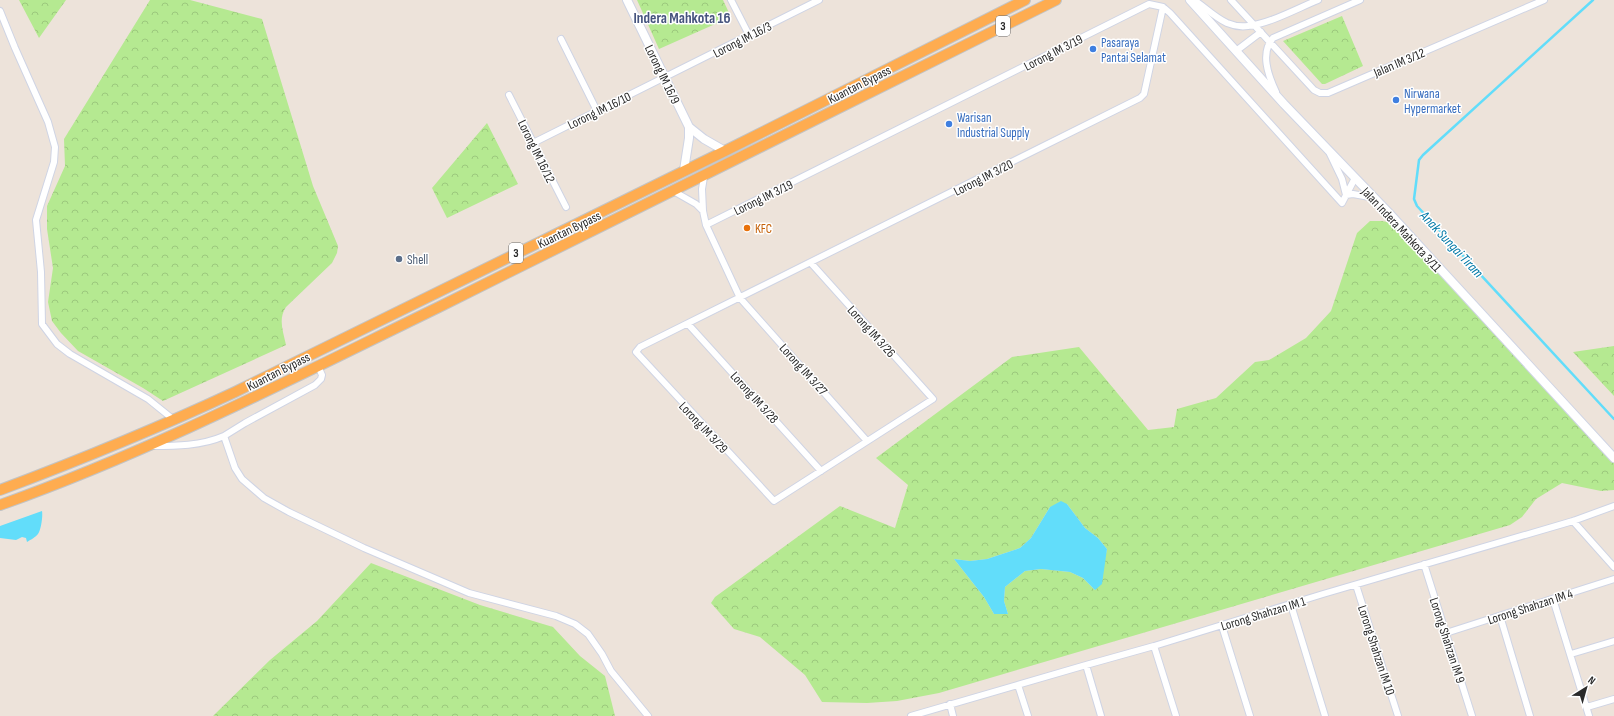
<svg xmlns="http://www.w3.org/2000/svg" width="1614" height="716" viewBox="0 0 1614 716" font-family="'Sofia Sans Condensed',sans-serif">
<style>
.forest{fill:url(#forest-crowns);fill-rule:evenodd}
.water{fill:#62ddfa}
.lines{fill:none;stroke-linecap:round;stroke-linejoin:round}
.stream{stroke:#62ddfa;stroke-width:2.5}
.minor-casing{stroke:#cfd4e4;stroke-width:8}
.tertiary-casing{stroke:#cfd4e4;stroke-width:10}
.trunk-casing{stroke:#c3c3c3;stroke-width:12}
.minor{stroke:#fff;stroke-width:6}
.tertiary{stroke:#fff;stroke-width:8}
.trunk{stroke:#feac50;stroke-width:10}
.shop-dot{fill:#3f7fe0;stroke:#fff;stroke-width:1.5}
.food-dot{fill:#e8710a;stroke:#fff;stroke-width:1.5}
.service-dot{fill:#5c6f8a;stroke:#fff;stroke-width:1.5}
.labels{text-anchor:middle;stroke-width:3;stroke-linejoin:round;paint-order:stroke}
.shield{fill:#fff;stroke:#6a6a6a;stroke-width:1}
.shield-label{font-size:12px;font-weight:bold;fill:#2a2a2a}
.street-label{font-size:13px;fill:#2a2a2a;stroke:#fff}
.shop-label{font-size:13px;fill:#366cbe;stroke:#fff;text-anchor:start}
.food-label{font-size:13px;fill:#c56008;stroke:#fff;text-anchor:start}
.service-label{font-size:13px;fill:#4e5e75;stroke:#fff;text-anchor:start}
.water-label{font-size:14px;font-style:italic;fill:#0079a7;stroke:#fff}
.quarter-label{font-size:15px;font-weight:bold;fill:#46547e;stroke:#fff}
</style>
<defs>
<pattern id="forest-crowns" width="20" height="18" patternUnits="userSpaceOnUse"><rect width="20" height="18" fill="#b5e991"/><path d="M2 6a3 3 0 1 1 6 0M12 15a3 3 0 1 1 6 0" fill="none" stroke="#9cc87d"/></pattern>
</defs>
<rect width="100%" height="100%" fill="#ede3da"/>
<path class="forest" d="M 19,0 L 66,0 L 39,38 Z
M 150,0 L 190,0 L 262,19 L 313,186 L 338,246 L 337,253 L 332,263 L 286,307 C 278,319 283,331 286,345 L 163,401 L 143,388 L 78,351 L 61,333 L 52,321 L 48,302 L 53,268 L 47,229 L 47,206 L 65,166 L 64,139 Z
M 637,0 L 723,0 L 731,17 L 659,49 Z
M 1342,16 L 1363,66 L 1325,84 L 1322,84 L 1283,41 Z
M 487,123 L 518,184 L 447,218 L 432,188 Z
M 1370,221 L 1382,221 L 1399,224 L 1600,443 L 1614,462 L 1614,490 L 1601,491 L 1562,483 L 1536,499 L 1522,517 L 1510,525 L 939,693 L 897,701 L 867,703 L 822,702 L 805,675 L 760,637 L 734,629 L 711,603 L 715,597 L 840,506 L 895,528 L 908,485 L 876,458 L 1012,357 L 1079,347 L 1148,430 L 1174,427 L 1177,409 L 1216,398 L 1255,362 L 1269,360 L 1306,338 L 1331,311 L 1357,233 ZM 1067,504 L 1085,528 L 1098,538 L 1107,549 L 1104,563 L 1095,590 L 1083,578 L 1070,572 L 1041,569 L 1025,571 L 1005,587 L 1004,601 L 1008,614 L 994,614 L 984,597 L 954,559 L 970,561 L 987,559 L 1020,548 L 1031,538 L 1050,507 Z
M 1614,346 L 1614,396 L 1573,352 Z
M 371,563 L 480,605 L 553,627 L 580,656 L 605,676 L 615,716 L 213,716 L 270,660 L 317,621 Z"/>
<path class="water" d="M 1061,501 L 1067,504 L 1085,528 L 1098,538 L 1107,549 L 1102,584 L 1095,590 L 1083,578 L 1070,572 L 1041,569 L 1025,571 L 1005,587 L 1004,601 L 1008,614 L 994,614 L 984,597 L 954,559 L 970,561 L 987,559 L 1020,548 L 1031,538 L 1050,507 Z
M 42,511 C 43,516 41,530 38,534 C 36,537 30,540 27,542 L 26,538 L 22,537 L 16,540 L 0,538 L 0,526 Z"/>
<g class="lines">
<path class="stream" d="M 1593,0 L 1423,155 L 1419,160 L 1414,199 L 1417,206 L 1614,419"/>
<defs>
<path id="minor" d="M 731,0 L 749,35
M 1194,0 C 1205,7 1214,17 1227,23 C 1234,26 1241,27 1248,26 C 1269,24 1298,8 1318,0
M 1231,0 L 1314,90 L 1320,93 L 1328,93 L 1544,0
M 0,11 L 15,48 L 48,122 L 55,147 L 54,162 L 36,220 L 41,272 L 42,324 L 57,344 L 70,354 L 148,399 L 174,420
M 561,39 L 597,111
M 1236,51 L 1261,32
M 1276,92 C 1268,75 1260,53 1273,38 L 1360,0
M 509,95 L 566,207
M 533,143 L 819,0
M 1330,154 L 1342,179 L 1346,195
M 704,177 L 702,189 L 703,211 L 706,225 L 740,298 L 867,441
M 675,192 L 696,204 L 703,211
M 1346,195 L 1353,194 L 1375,198
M 706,225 L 1149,4 L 1163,7 L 1170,13 L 1342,203 L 1355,178
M 811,263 L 933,399 L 774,501 L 636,352 L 640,347 L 1140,98 L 1144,94 L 1163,7
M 688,324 L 821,471
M 318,366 L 322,375 L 321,379 L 315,385 L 245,423 L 224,436 L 235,468 L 242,479 L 264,498 L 289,512 L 364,548 L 469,593 L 556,616 L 575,624 L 588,634 L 602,654 L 611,671 L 648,716
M 151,446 C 176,446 201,446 224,436
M 1573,521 L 1614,567
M 1424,564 L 1472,716
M 1356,585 L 1398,716
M 1553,599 L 1589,716
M 1291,605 L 1325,716
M 1500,616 L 1530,716
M 1222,626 L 1250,716
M 1446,633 L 1614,579
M 1154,646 L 1176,716
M 1571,654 L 1614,641
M 1086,665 L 1101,716
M 1018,685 L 1028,716
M 950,704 L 953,716
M 1587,707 L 1614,699
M 911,716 L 1086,665 L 1154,646 L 1323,594 L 1573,521 L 1614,506"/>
<path id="tertiary" d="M 627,0 L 689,127 L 704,139 L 725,151
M 1190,0 L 1284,104 L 1388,212 L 1614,458
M 684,170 L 689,138 L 689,127"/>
<path id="trunk" d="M 0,490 C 80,460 158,428 235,392 L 725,151 L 1025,0
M 0,505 C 152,451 295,377 439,307 C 646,206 851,103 1056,0"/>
</defs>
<use href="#minor" class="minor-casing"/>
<use href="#tertiary" class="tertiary-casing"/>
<use href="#trunk" class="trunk-casing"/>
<use href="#minor" class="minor"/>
<use href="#tertiary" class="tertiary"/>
<use href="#trunk" class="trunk"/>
</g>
<g class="shop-dot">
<circle cx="1093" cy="49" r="4"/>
<circle cx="1396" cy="100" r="4"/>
<circle cx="949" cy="124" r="4"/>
</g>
<circle class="food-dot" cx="747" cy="228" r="4"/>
<circle class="service-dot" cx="399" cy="259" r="4"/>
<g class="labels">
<g class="shield">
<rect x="996" y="16" width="14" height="20" rx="3"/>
<rect x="509" y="243" width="14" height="20" rx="3"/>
</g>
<g class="shield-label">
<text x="1003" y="30">3</text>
<text x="516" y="257">3</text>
</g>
<g class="street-label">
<text transform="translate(742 39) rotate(-27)" y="5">Lorong IM 16/3</text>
<text transform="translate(1053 52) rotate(-27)" y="5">Lorong IM 3/19</text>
<text transform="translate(1399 62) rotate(-23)" y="5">Jalan IM 3/12</text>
<text transform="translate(663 74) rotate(64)" y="5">Lorong IM 16/9</text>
<text transform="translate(859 84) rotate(-27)" y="5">Kuantan Bypass</text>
<text transform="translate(599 110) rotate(-26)" y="5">Lorong IM 16/10</text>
<text transform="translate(537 151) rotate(64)" y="5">Lorong IM 16/12</text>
<text transform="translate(983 177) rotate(-27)" y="5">Lorong IM 3/20</text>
<text transform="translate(763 197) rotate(-26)" y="5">Lorong IM 3/19</text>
<text transform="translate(569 229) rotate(-26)" y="5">Kuantan Bypass</text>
<text transform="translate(1402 229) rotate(47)" y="5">Jalan Indera Mahkota 3/11</text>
<text transform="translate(872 331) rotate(48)" y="5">Lorong IM 3/26</text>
<text transform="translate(804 369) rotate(48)" y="5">Lorong IM 3/27</text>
<text transform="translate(278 371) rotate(-27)" y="5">Kuantan Bypass</text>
<text transform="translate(755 397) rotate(48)" y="5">Lorong IM 3/28</text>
<text transform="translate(704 427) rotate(47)" y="5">Lorong IM 3/29</text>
<text transform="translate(1530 606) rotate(-18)" y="5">Lorong Shahzan IM 4</text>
<text transform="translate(1263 613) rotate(-17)" y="5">Lorong Shahzan IM 1</text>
<text transform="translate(1448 640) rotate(72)" y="5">Lorong Shahzan IM 9</text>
<text transform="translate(1377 650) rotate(72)" y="5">Lorong Shahzan IM 10</text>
</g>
<g class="shop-label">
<text x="1101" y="47">Pasaraya<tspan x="1101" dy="15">Pantai Selamat</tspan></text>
<text x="1404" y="98">Nirwana<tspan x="1404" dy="15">Hypermarket</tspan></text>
<text x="957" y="122">Warisan<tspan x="957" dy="15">Industrial Supply</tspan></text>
</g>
<g class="food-label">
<text x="755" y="233">KFC</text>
</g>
<g class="service-label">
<text x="407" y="264">Shell</text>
</g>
<g class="water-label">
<text transform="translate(1452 244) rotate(47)" y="5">Anak Sungai Tiram</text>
</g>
<g class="quarter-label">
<text x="682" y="23">Indera Mahkota 16</text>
</g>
</g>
<g transform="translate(1586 688) rotate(37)" stroke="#ffffff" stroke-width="3" paint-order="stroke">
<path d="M0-3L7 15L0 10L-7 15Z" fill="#2a2a2a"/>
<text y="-6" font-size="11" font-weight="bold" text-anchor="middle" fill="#2a2a2a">N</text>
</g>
</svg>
